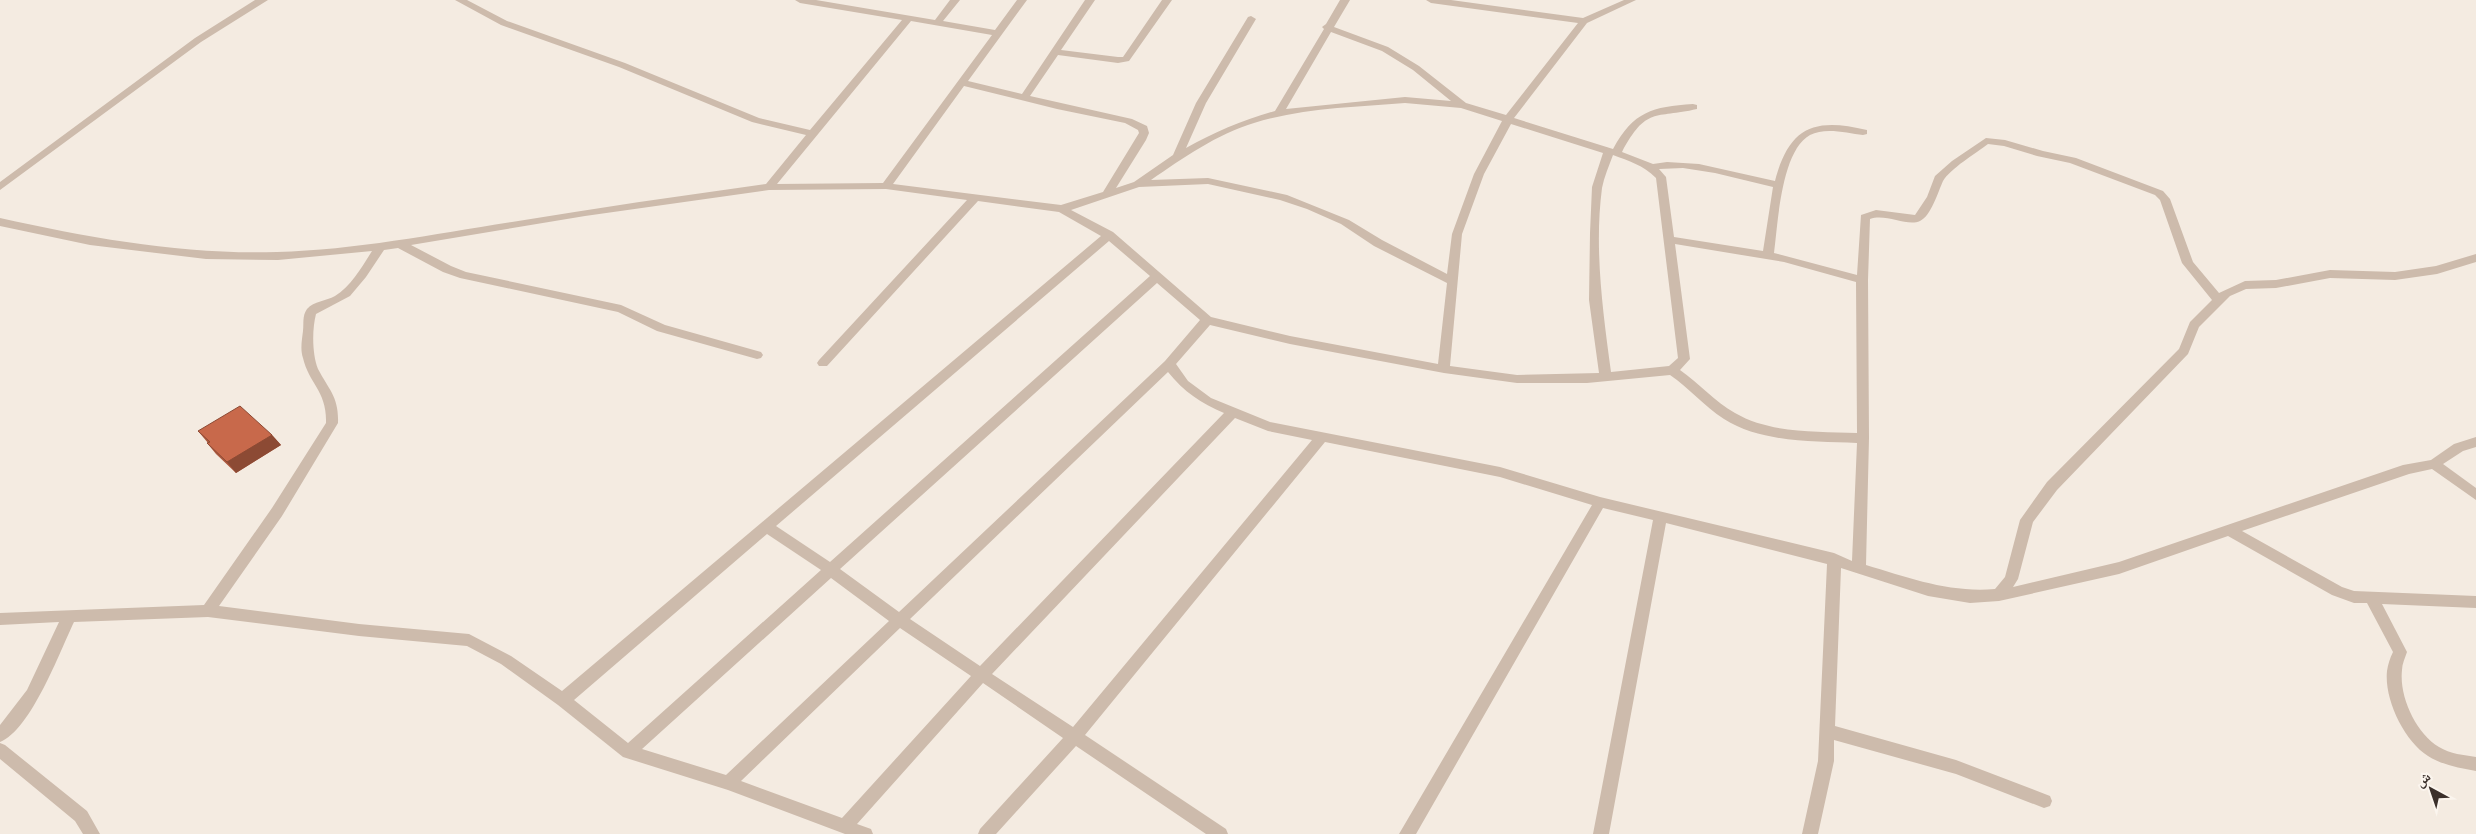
<svg xmlns="http://www.w3.org/2000/svg" width="2476" height="834" viewBox="0 0 2476 834" font-family="Mulish,'Noto Naskh Arabic',sans-serif">
<style>
.lines{fill:none;stroke-linecap:round;stroke-linejoin:round}
.minor{fill:#cdbbac;fill-rule:evenodd}
.wall{fill:#ac5a40}
.shaded-wall{fill:#8c4a34}
.building{fill:#c8694b;stroke:#8c4a34}
</style>
<rect width="100%" height="100%" fill="#f4ebe1"/>
<g class="lines">
<path class="minor" d="M 255,0 L 268,0 L 201,42 L 0,190 L 0,182 L 195,38 Z
M 455,0 L 467,0 L 507,21 L 625,63 L 759,118 L 810,130 L 902,20 L 800,3 L 795,0 L 816,0 L 935,20 L 950,0 L 960,0 L 943,21 L 995,30 L 1017,0 L 1027,0 L 968,81 L 1022,94 L 1085,0 L 1095,0 L 1061,50 L 1118,57 L 1123,57 L 1162,0 L 1172,0 L 1129,61 L 1118,63 L 1058,55 L 1030,96 L 1132,119 L 1147,126 L 1149,133 L 1146,140 L 1116,188 L 1134,182 L 1173,155 L 1196,103 L 1248,17 L 1251,16 L 1256,19 L 1206,103 L 1186,148 C 1215,132 1243,120 1275,111 L 1324,29 L 1322,27 L 1326,24 L 1340,0 L 1350,0 L 1334,27 L 1388,47 L 1419,66 L 1466,103 L 1506,115 L 1578,23 L 1431,3 L 1426,0 L 1451,0 L 1583,18 L 1624,0 L 1636,0 L 1587,23 L 1514,118 L 1613,149 C 1634,111 1652,107 1693,104 L 1697,105 L 1697,109 C 1654,119 1647,106 1622,152 L 1653,164 L 1667,162 L 1699,164 L 1775,181 C 1789,127 1814,117 1867,130 L 1867,134 L 1863,135 C 1847,133 1825,127 1810,135 C 1781,151 1778,223 1774,253 L 1857,275 L 1861,215 L 1876,210 L 1915,215 L 1927,197 L 1935,176 L 1952,161 L 1986,138 L 2005,140 L 2043,151 L 2076,158 L 2163,191 L 2170,199 L 2193,262 L 2219,293 L 2245,281 L 2276,280 L 2330,270 L 2395,272 L 2436,266 L 2476,254 L 2476,262 L 2437,274 L 2395,280 L 2330,278 L 2276,288 L 2246,289 L 2230,296 L 2199,327 L 2188,354 L 2057,490 L 2033,522 L 2018,579 L 2013,587 L 2119,562 L 2403,465 L 2431,460 L 2454,444 L 2476,437 L 2476,447 L 2463,451 L 2443,464 L 2476,488 L 2476,500 L 2432,469 L 2409,474 L 2242,531 L 2342,587 L 2354,591 L 2476,596 L 2476,608 L 2382,604 L 2407,652 C 2405,658 2402,664 2402,670 C 2399,697 2416,733 2439,747 C 2450,754 2464,755 2476,757 L 2476,771 C 2460,768 2442,765 2428,756 C 2404,741 2384,699 2387,671 C 2388,664 2390,658 2393,652 L 2367,603 L 2354,603 L 2332,595 L 2228,536 L 2119,574 L 1999,601 L 1970,603 L 1928,596 L 1841,568 L 1835,726 L 1956,760 L 2050,796 L 2052,801 L 2050,806 L 2044,808 L 1956,774 L 1834,740 L 1834,761 L 1818,834 L 1802,834 L 1818,761 L 1827,564 L 1666,523 L 1609,834 L 1593,834 L 1653,520 L 1603,508 L 1416,834 L 1399,834 L 1592,505 L 1500,477 L 1325,442 L 1085,735 L 1226,829 L 1228,834 L 1206,834 L 1076,746 L 996,834 L 978,834 L 980,829 L 1063,738 L 983,683 L 857,824 L 871,829 L 873,834 L 845,834 L 728,790 L 623,757 L 558,705 L 501,664 L 467,646 L 359,636 L 208,617 L 74,622 C 60,651 31,730 0,742 L 0,725 L 27,690 L 59,622 L 0,625 L 0,613 L 204,605 L 272,508 L 326,423 C 327,391 309,384 303,358 C 300,349 302,340 303,331 C 304,323 302,316 307,309 C 314,301 326,301 335,296 C 351,286 362,267 372,251 L 278,260 L 206,259 L 90,245 L 0,226 L 0,218 C 91,238 183,255 277,252 C 356,250 434,234 512,222 C 596,208 681,196 766,184 L 806,135 L 752,122 L 619,67 L 501,25 ZM 911,21 L 992,35 L 883,183 L 777,184 ZM 1331,32 L 1382,51 L 1413,70 L 1451,101 L 1405,97 L 1286,109 ZM 964,86 L 1057,109 L 1125,123 L 1138,130 L 1139,133 L 1103,192 L 1061,205 L 893,184 ZM 1405,103 L 1461,108 L 1502,121 L 1474,174 L 1452,234 L 1447,274 L 1382,240 L 1349,220 L 1287,195 L 1208,178 L 1151,180 C 1183,158 1217,134 1254,123 C 1302,108 1355,107 1405,103 ZM 1511,124 L 1603,153 L 1592,187 L 1590,233 L 1589,300 L 1599,373 L 1517,375 L 1450,366 L 1462,234 L 1484,174 ZM 1988,144 L 2004,146 L 2037,156 L 2070,163 L 2155,195 L 2160,200 L 2182,263 L 2212,300 L 2190,322 L 2179,349 L 2047,482 L 2020,520 L 2005,577 L 1995,589 C 1950,593 1909,578 1866,565 L 1869,438 L 1868,280 L 1870,219 C 1886,213 1907,227 1920,221 C 1931,216 1938,192 1943,181 C 1950,169 1976,153 1988,144 ZM 1613,155 C 1629,161 1643,165 1656,178 L 1678,358 L 1669,366 L 1611,372 C 1603,312 1594,249 1602,188 C 1604,177 1609,166 1613,155 ZM 1683,168 L 1715,173 L 1773,187 L 1763,251 L 1674,237 L 1666,177 L 1659,169 ZM 1208,184 L 1280,200 L 1307,209 L 1341,224 L 1374,246 L 1447,283 L 1438,364 L 1290,336 L 1211,317 L 1113,232 L 1071,210 L 1139,187 ZM 886,189 L 967,200 L 819,360 L 817,363 L 819,366 L 827,366 L 978,201 L 1059,212 L 1101,236 L 562,691 L 511,656 L 469,634 L 359,624 L 219,606 L 282,516 L 338,423 C 339,397 329,390 318,369 C 312,354 312,329 316,314 L 350,296 L 366,277 L 384,250 L 398,248 L 443,272 L 460,278 L 618,312 L 657,331 L 757,359 L 761,358 L 763,355 L 761,352 L 665,325 L 621,305 L 466,272 L 451,266 L 411,245 L 585,216 L 769,190 ZM 1109,241 L 1150,276 L 830,562 L 776,526 ZM 1675,244 L 1784,262 L 1856,282 L 1857,433 C 1817,431 1771,434 1735,413 C 1715,402 1699,383 1680,370 L 1690,359 ZM 1157,283 L 1200,320 L 1165,361 L 899,612 L 840,569 ZM 1210,325 L 1290,344 L 1444,373 L 1517,383 L 1587,383 L 1670,375 C 1689,388 1704,406 1724,419 C 1762,443 1813,441 1857,443 L 1852,561 L 1834,553 L 1600,497 L 1500,467 L 1270,422 L 1211,398 L 1188,381 L 1176,364 ZM 1168,372 C 1184,392 1201,403 1224,413 L 980,666 L 910,619 ZM 1235,418 L 1268,431 L 1312,440 L 1073,727 L 992,674 ZM 767,534 L 821,570 L 628,743 L 574,700 ZM 831,578 L 889,621 L 726,775 L 642,749 ZM 900,628 L 971,676 L 842,818 L 741,781 Z
M 0,743 L 5,745 L 87,811 L 100,834 L 83,834 L 75,821 L 0,759 Z"/>
</g>
<path class="wall" d="M 198,431 L 272,435 L 281,445 L 236,473 L 216,454 L 207,443 L 208,443 Z"/>
<path class="shaded-wall" d="M 272,435 L 281,445 L 236,473 L 227,462 Z"/>
<path class="building" d="M 240,406 L 272,435 L 227,462 L 207,443 L 210,442 L 198,431 Z"/>
<g transform="translate(2431 789) rotate(320)" stroke="#fbf5ee" stroke-width="4" paint-order="stroke">
<path d="M0-4L9 19L0 12L-9 19Z" fill="#3b302b"/>
<text y="-8" font-size="14" font-weight="bold" text-anchor="middle" fill="#3b302b">ش</text>
</g>
</svg>
